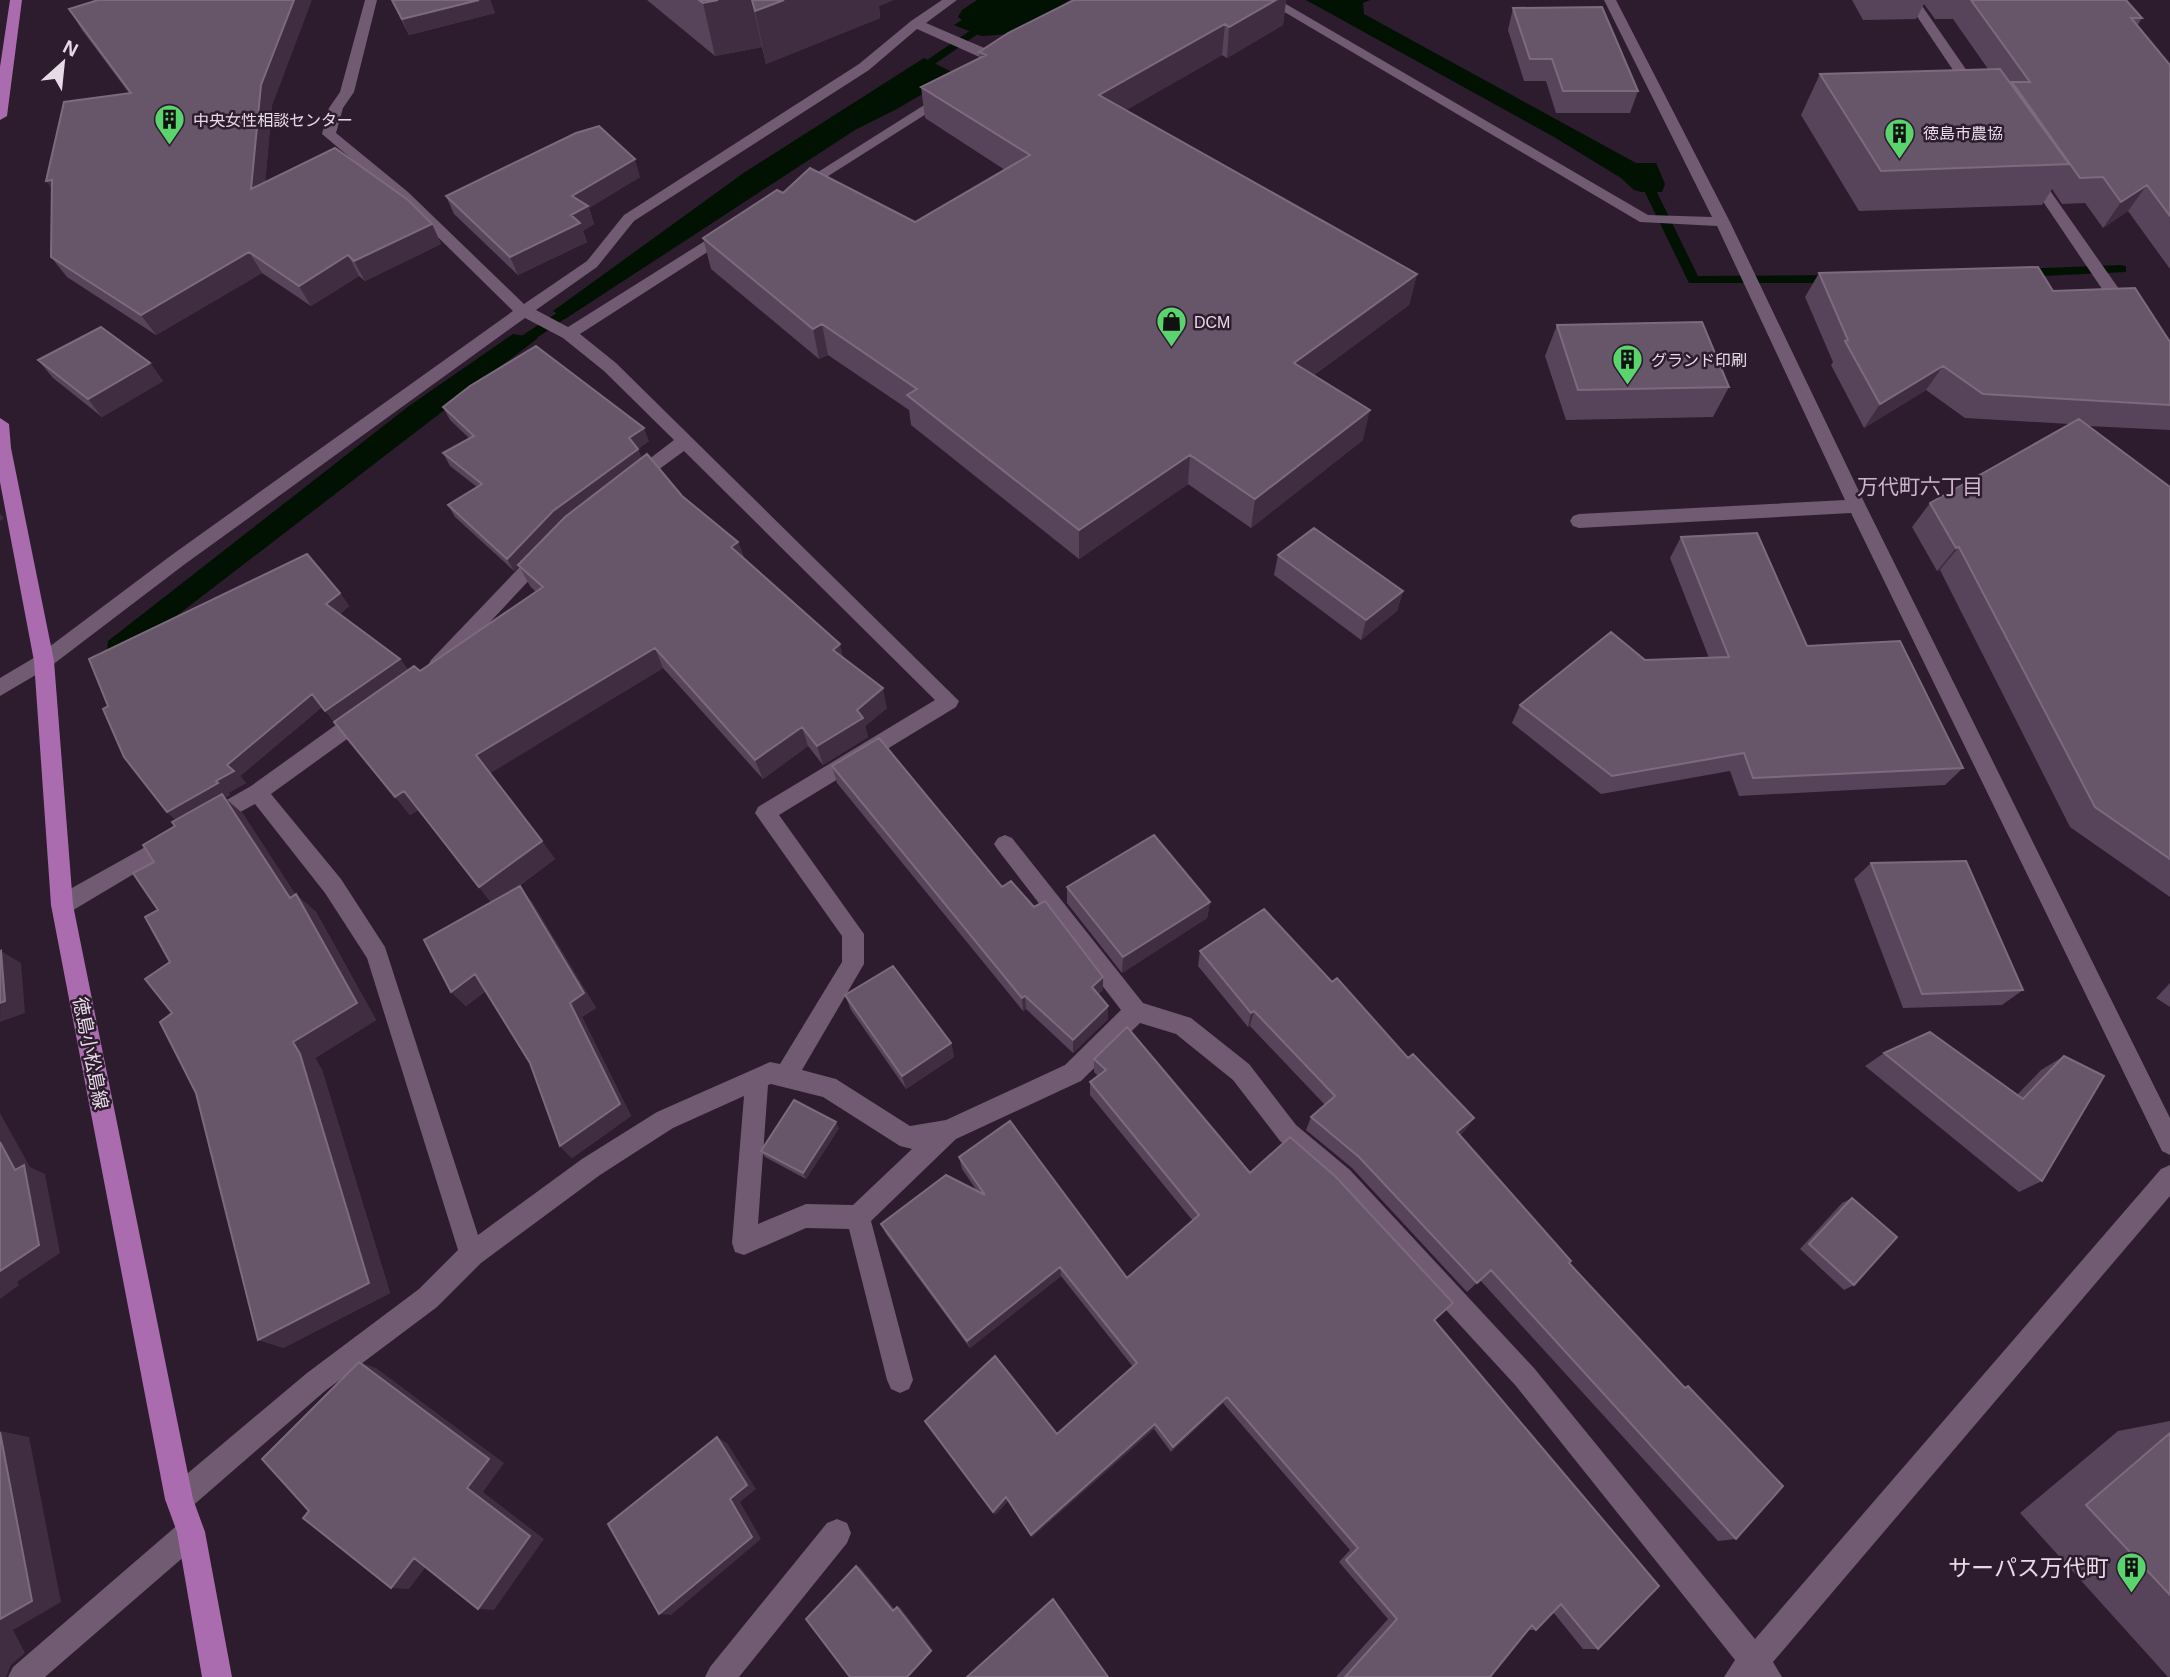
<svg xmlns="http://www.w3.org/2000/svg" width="2170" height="1677" viewBox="0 0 2170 1677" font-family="Arial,'Noto Sans JP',sans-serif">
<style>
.water{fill:#011203}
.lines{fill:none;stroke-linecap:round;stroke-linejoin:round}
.stream{fill:#011203;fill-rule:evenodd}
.minor{fill:#705b72;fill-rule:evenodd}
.major{fill:#aa6caf;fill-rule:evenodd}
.wall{fill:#58445a}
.shaded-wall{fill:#402d42}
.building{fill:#675569;stroke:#7c6a7d;stroke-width:2}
.labels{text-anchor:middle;stroke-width:5;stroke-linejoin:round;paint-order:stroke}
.far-poi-label{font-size:16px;fill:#e8dbe8;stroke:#2d1b2e;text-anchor:start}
.street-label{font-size:19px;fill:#e8dbe8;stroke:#2d1b2e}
.neighbourhood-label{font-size:21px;fill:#ceb6cf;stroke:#2d1b2e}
.near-poi-label{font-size:23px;fill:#e8dbe8;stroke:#2d1b2e;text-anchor:end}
</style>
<rect width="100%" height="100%" fill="#2d1b2e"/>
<path class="water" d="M 977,0 L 1069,0 L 1024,33 L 981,36 L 954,25 L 962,20 L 958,17 L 962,10 Z
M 1306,0 L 1370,0 L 1363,3 L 1364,14 L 1636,163 L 1656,163 L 1665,184 L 1662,192 L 1641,192 L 1634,190 L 1621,178 L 1554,137 Z
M 924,58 L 956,74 L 897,109 L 855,130 L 565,319 L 553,311 L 745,172 Z
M 513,334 L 538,338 L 105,671 L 108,641 L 409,406 Z"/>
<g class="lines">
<path class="stream" d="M 1015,0 L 1027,0 L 916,77 L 908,77 L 908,73 Z
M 1642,170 L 1648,174 L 1698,276 L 1838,275 L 1845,279 L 1838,283 L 1689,283 L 1636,174 Z
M 2121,265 L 2126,266 L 2126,272 L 2020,277 L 2014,273 L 2020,269 Z
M 580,298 L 585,299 L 585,305 L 516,352 L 506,352 L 506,346 Z"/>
<path class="minor" d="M 365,0 L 377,0 L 354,92 L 343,108 L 336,133 L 408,192 L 524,304 L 587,261 L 624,215 L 859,64 L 911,21 L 942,0 L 957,0 L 926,23 L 1010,59 L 1005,64 L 995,64 L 917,29 L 869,70 L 634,221 L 597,267 L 536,310 L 568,327 L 724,229 L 734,229 L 737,232 L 734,235 L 580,334 L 616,363 L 959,701 L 956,707 L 779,815 L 864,934 L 864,964 L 802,1070 L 836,1079 L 910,1126 L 946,1120 L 1065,1065 L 1121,1010 L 998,850 L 994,844 L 998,838 L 1005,835 L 1012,838 L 1143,1003 L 1191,1018 L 1249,1064 L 1296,1125 L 1350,1170 L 1534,1368 L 1755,1639 L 2161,1169 L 2170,1165 L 2170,1196 L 1773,1662 L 1782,1677 L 1724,1677 L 1735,1660 L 1516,1386 L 1332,1186 L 1280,1141 L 1233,1080 L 1176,1034 L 1140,1023 L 1081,1081 L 956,1139 L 871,1221 L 913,1380 L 909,1389 L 900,1393 L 891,1389 L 887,1380 L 849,1229 L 806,1228 L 744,1255 L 735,1252 L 732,1243 L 744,1096 L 673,1128 L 600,1175 L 481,1263 L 437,1307 L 325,1391 L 189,1509 L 179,1513 L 169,1509 L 165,1499 L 169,1489 L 307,1373 L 419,1289 L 458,1250 L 367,958 L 325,893 L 255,804 L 209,829 L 202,826 L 199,820 L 202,814 L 251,786 L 358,709 L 365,707 L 372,709 L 375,715 L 372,721 L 271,794 L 341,879 L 385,947 L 478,1235 L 582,1159 L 657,1112 L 770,1062 L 780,1064 L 842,962 L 842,936 L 755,813 L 758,807 L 935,700 L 684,451 L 639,484 L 627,484 L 624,480 L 627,476 L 674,440 L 604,371 L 563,338 L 525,318 L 185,564 L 51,666 L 0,696 L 0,678 L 37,656 L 173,554 L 513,311 L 398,198 L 322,134 L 329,108 L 340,92 ZM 771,1084 L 823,1097 L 900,1146 L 912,1149 L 853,1205 L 806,1204 L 758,1224 L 768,1085 Z
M 1264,0 L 1279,0 L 1648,215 L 1712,217 L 1604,0 L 1616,0 L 1730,222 L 1866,506 L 2170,1118 L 2170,1155 L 2162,1151 L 1851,513 L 1579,528 L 1573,526 L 1570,521 L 1573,516 L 1579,514 L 1845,500 L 1717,226 L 1640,222 Z
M 1906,0 L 1918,0 L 1983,94 L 1981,97 L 1971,97 Z
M 948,90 L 955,94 L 953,97 L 803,192 L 793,192 L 791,189 Z
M 2032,171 L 2037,172 L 2133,309 L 2135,313 L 2133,317 L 2121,317 L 2025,175 Z
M 543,547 L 549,549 L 552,554 L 549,559 L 445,670 L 438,673 L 431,670 L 428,665 L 431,660 L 537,549 Z
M 172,832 L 179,835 L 183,841 L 179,847 L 70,912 L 62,915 L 54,912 L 51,905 L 54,898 Z
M 191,1518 L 201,1522 L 205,1532 L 201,1542 L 45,1677 L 8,1677 L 13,1667 L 181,1522 Z
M 837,1519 L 847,1523 L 851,1533 L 847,1543 L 739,1677 L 705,1677 L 710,1667 L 827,1523 Z"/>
<path class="major" d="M 10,0 L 22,0 L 7,116 L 0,120 L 0,67 Z
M 0,418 L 9,424 L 11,448 L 54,661 L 73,905 L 193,1499 L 205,1532 L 232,1677 L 202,1677 L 177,1532 L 165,1499 L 51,905 L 34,661 L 0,482 Z"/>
</g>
<path class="wall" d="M 391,0 L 490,0 L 495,13 L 409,35 Z
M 647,0 L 893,0 L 879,6 L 880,18 L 766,64 L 762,47 L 715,56 Z
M 1074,0 L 1286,0 L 1283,25 L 1227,58 L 1222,55 L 1126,110 L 1417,274 L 1409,305 L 1314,375 L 1363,440 L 1251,528 L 1188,484 L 1079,559 L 911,425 L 909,410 L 828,355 L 819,359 L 711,269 L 703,238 L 783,193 L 915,222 L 1005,170 L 925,118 L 921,87 L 979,58 L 979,52 Z
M 1852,0 L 2126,0 L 2142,18 L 2137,26 L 2170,65 L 2170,269 L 2128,211 L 2103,228 L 2085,203 L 2062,204 L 2052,189 L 2042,205 L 1859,211 L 1801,115 L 1820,74 L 1988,69 L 1953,19 L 1935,19 L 1924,4 L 1916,19 L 1863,20 Z
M 1513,8 L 1638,91 L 1630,113 L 1556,113 L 1546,81 L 1524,81 L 1508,30 Z
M 69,9 L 272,106 L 265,182 L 432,224 L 441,244 L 365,281 L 359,276 L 311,306 L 262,273 L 156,335 L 67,277 L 51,257 L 129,93 L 82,30 Z
M 640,177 L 589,208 L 594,224 L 583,231 L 587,242 L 518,275 L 454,214 L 446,196 Z
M 1819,273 L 2053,291 L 2170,342 L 2170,430 L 2088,426 L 2170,487 L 2170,897 L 2070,827 L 1940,570 L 1937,571 L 1912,527 L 1930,503 L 2069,424 L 1965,418 L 1926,390 L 1864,428 L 1831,365 L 1833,362 L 1805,297 Z
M 1557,325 L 1729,387 L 1713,417 L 1566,420 L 1545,356 Z
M 38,360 L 150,363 L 163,381 L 102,417 L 53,378 Z
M 443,407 L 649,441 L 638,449 L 642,459 L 682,496 L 738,542 L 744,558 L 844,659 L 887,708 L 865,726 L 868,737 L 823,765 L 808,746 L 763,779 L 663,668 L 490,773 L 555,859 L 516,888 L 532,902 L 596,1008 L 582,1017 L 631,1116 L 572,1158 L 560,1146 L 530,1063 L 486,991 L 466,1006 L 451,992 L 491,902 L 418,810 L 410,815 L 322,707 L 240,776 L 246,783 L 228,793 L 230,795 L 225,798 L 243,814 L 295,894 L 316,912 L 376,1020 L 315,1058 L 322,1070 L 390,1293 L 283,1348 L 196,1093 L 172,1013 L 170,962 L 158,910 L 154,862 L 175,826 L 176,820 L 167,812 L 340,593 L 349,606 L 340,614 L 400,659 L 408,670 L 420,671 L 536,592 L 530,586 L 519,566 L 514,571 L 455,517 L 448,505 L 477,487 L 450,466 L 443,453 L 469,438 L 450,420 Z
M 1681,537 L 1807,646 L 1963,768 L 1945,785 L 1739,796 L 1730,771 L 1601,794 L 1512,723 L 1520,705 L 1645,660 L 1709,658 L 1670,558 Z
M 1278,555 L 1403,591 L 1397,611 L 1361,640 L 1274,575 Z
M 832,766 L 1002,887 L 1034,907 L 1103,977 L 1103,990 L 1098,994 L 1108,1019 L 1073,1053 L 1026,1009 L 1023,1011 L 837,783 Z
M 1871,863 L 2023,990 L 2002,1005 L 1903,1008 L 1854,879 Z
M 1067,887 L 1210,902 L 1207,918 L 1122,973 L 1067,903 Z
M 1200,951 L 1332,982 L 1408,1058 L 1474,1118 L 1465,1130 L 1460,1135 L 1569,1263 L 1684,1387 L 1688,1386 L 1736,1539 L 1718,1541 L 1480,1280 L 1467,1292 L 1352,1168 L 1306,1130 L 1311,1117 L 1325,1105 L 1250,1026 L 1248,1027 L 1198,966 Z
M 2170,983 L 2170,1007 L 2156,998 Z
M 845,995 L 951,1043 L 954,1057 L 906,1089 L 851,1010 Z
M 1884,1053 L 2017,1095 L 2041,1070 L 2064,1056 L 2042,1181 L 2019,1192 L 1865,1066 Z
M 1094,1059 L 1250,1173 L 1434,1320 L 1598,1649 L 1583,1649 L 1553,1612 L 1536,1630 L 1528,1630 L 1490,1677 L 1336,1677 L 1388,1619 L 1339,1562 L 1350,1550 L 1223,1403 L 1171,1452 L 1154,1429 L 1032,1537 L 1008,1501 L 995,1515 L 1057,1434 L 1133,1367 L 1061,1276 L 970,1348 L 886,1234 L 881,1224 L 977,1191 L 962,1169 L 959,1157 L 1127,1278 L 1193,1221 L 1090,1095 L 1090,1082 L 1098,1076 L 1094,1072 Z
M 839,1128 L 806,1179 L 765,1157 L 761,1151 Z
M 1852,1198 L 1854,1285 L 1844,1290 L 1800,1249 L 1842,1203 Z
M 2170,1421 L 2170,1677 L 2168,1677 L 2020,1513 L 2118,1431 Z"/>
<path class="shaded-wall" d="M 294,0 L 312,0 L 272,106 L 263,209 L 251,189 L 261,85 Z
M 479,0 L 490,0 L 495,13 L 409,35 L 402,19 Z
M 718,0 L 752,0 L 762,47 L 715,56 L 703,3 Z
M 784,0 L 893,0 L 879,6 L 880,18 L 766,64 L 755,11 Z
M 1276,0 L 1286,0 L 1283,25 L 1227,58 L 1229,27 Z
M 1225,24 L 1222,55 L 1099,126 L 1099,95 Z
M 635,159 L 640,177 L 589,208 L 594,224 L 583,231 L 587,242 L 518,275 L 510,257 L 571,215 L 572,196 Z
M 52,180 L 60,201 L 46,181 Z
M 2147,185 L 2128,211 L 2103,228 L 2121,202 Z
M 432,224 L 441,244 L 365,281 L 354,261 Z
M 249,252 L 262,273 L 156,335 L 141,315 Z
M 348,255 L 359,276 L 311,306 L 299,286 Z
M 1417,274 L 1409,305 L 1289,393 L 1294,363 Z
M 822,324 L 828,355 L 819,359 L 813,329 Z
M 150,363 L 163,381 L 102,417 L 88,399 Z
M 1943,366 L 1926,390 L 1864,428 L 1880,404 Z
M 1370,410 L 1363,440 L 1251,528 L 1255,499 Z
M 644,428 L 649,441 L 638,449 L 643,461 L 559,524 L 514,571 L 507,559 L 553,511 L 629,438 Z
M 1190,455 L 1188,484 L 1079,559 L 1079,530 Z
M 0,514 L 4,518 L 0,521 Z
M 738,542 L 745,563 L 731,547 Z
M 1959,547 L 1940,570 L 1937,571 L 1956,548 Z
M 1403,591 L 1397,611 L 1361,640 L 1366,620 Z
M 340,593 L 349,606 L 336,617 L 326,604 Z
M 840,644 L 845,665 L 833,650 Z
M 655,648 L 663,668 L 489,774 L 476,755 Z
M 400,659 L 409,672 L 336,723 L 325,711 Z
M 883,688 L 887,708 L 865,726 L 868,737 L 823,765 L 817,746 Z
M 312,694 L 322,707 L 240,776 L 246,783 L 228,793 L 230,795 L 225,798 L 243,814 L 298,899 L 296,894 L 316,912 L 376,1020 L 315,1058 L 322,1070 L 390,1293 L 283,1348 L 258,1340 L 180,823 L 167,812 L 227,765 Z
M 802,727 L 808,746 L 763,779 L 755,760 Z
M 404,791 L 419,809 L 410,815 L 395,797 Z
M 542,841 L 555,859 L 493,904 L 479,887 Z
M 520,886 L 532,902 L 596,1008 L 582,1017 L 631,1116 L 572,1158 L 560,1146 L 570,1003 Z
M 1210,902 L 1207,918 L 1122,973 L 1123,957 Z
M 1,951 L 21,963 L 25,1013 L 0,1022 Z
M 475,974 L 489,989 L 466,1006 L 451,992 Z
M 1103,977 L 1103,990 L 1092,1000 L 1092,987 Z
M 1025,996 L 1026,1009 L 1023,1011 L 1022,998 Z
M 1108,1006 L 1108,1019 L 1073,1053 L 1073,1040 Z
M 1254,1011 L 1250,1026 L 1248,1027 L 1251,1013 Z
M 951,1043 L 954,1057 L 906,1089 L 902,1076 Z
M 0,1113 L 30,1167 L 45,1174 L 60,1253 L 17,1282 L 19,1285 L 0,1299 L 0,1271 L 15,1170 L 0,1142 Z
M 1474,1118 L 1465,1130 L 1448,1144 L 1457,1132 Z
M 836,1122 L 839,1128 L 806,1179 L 803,1173 Z
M 1060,1267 L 1061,1276 L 970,1348 L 967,1341 Z
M 359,1362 L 376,1368 L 504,1463 L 483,1492 L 544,1539 L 494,1610 L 478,1609 L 467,1488 Z
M 1227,1397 L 1223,1403 L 1171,1452 L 1173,1447 Z
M 1155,1424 L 1154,1429 L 1032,1537 L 1031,1535 Z
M 0,1431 L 29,1437 L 61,1602 L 13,1630 L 25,1653 L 11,1665 L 6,1677 L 0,1677 Z
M 717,1437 L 727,1443 L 756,1489 L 740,1502 L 761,1539 L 671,1615 L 659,1614 L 730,1499 Z
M 1006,1497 L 1008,1501 L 995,1515 L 993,1512 Z
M 414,1558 L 431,1560 L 409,1589 L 391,1588 Z
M 856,1566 L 860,1567 L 896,1611 L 893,1611 Z
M 897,1607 L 900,1607 L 933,1650 L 909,1677 L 907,1677 Z"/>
<path class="building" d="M 98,0 L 294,0 L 261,85 L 251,189 L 335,148 L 408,200 L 432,224 L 354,261 L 348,255 L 299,286 L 249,252 L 141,315 L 51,257 L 52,180 L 46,181 L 64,102 L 131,93 L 69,9 Z
M 392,0 L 479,0 L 402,19 Z
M 699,0 L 718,0 L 703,3 Z
M 752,0 L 784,0 L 755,11 Z
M 1074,0 L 1276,0 L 1229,27 L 1225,24 L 1099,95 L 1417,274 L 1294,363 L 1370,410 L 1255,499 L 1190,455 L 1079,530 L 907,395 L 917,389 L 822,324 L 813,329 L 703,238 L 777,190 L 783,193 L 810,168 L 915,222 L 1030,155 L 921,87 L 986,55 L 979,52 L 1008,33 Z
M 1971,0 L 2126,0 L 2142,18 L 2131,18 L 2170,65 L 2170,216 L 2147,185 L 2121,202 L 2103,177 L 2080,178 L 2012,82 L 2030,82 Z
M 1602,7 L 1638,91 L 1563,91 L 1552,59 L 1530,59 L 1513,8 Z
M 2000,69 L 2069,164 L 1881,171 L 1820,74 Z
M 599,126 L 635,159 L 572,196 L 588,206 L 571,215 L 580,223 L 510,257 L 446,196 L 576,133 Z
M 2038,267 L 2053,291 L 2135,288 L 2170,342 L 2170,405 L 1983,394 L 1943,366 L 1880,404 L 1845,341 L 1848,340 L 1819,273 Z
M 1702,322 L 1729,387 L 1578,390 L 1557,325 Z
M 101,327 L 150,363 L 88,399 L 38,360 Z
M 536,346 L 644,428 L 629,438 L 638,449 L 553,511 L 507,559 L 448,505 L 482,484 L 443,453 L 474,436 L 443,407 L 470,386 Z
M 2079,419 L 2170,487 L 2170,859 L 2095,807 L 1959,547 L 1956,548 L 1930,503 Z
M 647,454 L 682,496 L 738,542 L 731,547 L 840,644 L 833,650 L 883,688 L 857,710 L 863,718 L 817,746 L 802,727 L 755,760 L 655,648 L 476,755 L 542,841 L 479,887 L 404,791 L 395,797 L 334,722 L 414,666 L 420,671 L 543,587 L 518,565 L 565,517 Z
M 1314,528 L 1403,591 L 1366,620 L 1278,555 Z
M 1757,533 L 1807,646 L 1900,641 L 1963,768 L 1753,778 L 1744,753 L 1612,776 L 1520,705 L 1611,632 L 1645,660 L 1729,657 L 1681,537 Z
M 307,554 L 340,593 L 326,604 L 400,659 L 325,711 L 312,694 L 227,765 L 234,771 L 216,781 L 218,783 L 167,812 L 124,757 L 103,709 L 108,706 L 89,659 Z
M 879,738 L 1002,887 L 1011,881 L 1034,907 L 1045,901 L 1103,977 L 1092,987 L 1108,1006 L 1073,1040 L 1025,996 L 1022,998 L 832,766 Z
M 222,794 L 290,898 L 296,894 L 357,1003 L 293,1042 L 300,1054 L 369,1283 L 258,1340 L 196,1093 L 160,1022 L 172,1013 L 145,979 L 170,962 L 145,917 L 158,910 L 133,873 L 154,862 L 143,845 L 175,826 L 172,822 Z
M 1154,835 L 1210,902 L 1123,957 L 1067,887 Z
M 1966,861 L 2023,990 L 1922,994 L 1871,863 Z
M 520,886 L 584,993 L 570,1003 L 620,1104 L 560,1146 L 530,1063 L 475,974 L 451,992 L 424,940 Z
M 1264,909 L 1332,982 L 1337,978 L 1408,1058 L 1413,1054 L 1474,1118 L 1457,1132 L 1571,1261 L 1569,1263 L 1685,1388 L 1688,1386 L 1783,1486 L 1736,1539 L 1491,1270 L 1477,1283 L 1359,1157 L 1311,1117 L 1335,1096 L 1254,1011 L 1251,1013 L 1200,951 Z
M 1,951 L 5,1001 L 0,1003 L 0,952 Z
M 893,966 L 951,1043 L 902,1076 L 845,995 Z
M 1127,1027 L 1250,1173 L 1290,1137 L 1336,1177 L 1453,1303 L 1434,1320 L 1659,1586 L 1598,1649 L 1561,1604 L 1536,1630 L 1532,1625 L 1490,1677 L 1345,1677 L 1397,1619 L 1346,1560 L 1358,1548 L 1227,1397 L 1173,1447 L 1155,1424 L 1031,1535 L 1006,1497 L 993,1512 L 925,1421 L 995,1356 L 1057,1434 L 1137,1363 L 1060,1267 L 967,1341 L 881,1224 L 946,1175 L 985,1195 L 959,1157 L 1010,1121 L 1127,1278 L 1199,1215 L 1090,1082 L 1106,1070 L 1094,1059 Z
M 1930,1032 L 2023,1099 L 2064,1056 L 2104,1076 L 2042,1181 L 1884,1053 Z
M 794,1100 L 836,1122 L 803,1173 L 761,1151 Z
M 0,1142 L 15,1170 L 24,1165 L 39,1245 L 0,1271 Z
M 1852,1198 L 1897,1237 L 1854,1285 L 1809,1244 Z
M 359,1362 L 489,1459 L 467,1488 L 530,1536 L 478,1609 L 414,1558 L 391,1588 L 303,1518 L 309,1511 L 262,1459 Z
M 0,1432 L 32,1601 L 0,1619 Z
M 2170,1433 L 2170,1595 L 2086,1505 Z
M 717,1437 L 747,1485 L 730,1499 L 752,1537 L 659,1614 L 608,1524 Z
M 856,1566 L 893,1611 L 897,1607 L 931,1651 L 907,1677 L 850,1677 L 806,1619 Z
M 1053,1599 L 1108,1677 L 967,1677 Z"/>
<defs>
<symbol id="building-pin" viewBox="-11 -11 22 30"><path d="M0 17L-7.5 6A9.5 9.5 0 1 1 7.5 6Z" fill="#5ad56e" stroke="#2d1b2e"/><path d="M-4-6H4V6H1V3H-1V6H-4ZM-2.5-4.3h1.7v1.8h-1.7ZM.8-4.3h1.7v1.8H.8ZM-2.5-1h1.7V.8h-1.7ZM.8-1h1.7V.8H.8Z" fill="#111"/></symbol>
<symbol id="shop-pin" viewBox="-11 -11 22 30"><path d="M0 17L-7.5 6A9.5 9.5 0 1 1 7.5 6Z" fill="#5ad56e" stroke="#2d1b2e"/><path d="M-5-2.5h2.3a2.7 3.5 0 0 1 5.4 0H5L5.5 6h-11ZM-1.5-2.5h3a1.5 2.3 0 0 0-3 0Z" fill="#111"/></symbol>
</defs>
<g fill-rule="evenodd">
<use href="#building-pin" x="152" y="102" width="35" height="47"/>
<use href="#building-pin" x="1882" y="116" width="35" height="47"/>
<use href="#shop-pin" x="1154" y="304" width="35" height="47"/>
<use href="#building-pin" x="1610" y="342" width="35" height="47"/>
<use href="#building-pin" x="2114" y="1550" width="35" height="47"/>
</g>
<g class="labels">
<g class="far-poi-label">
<text x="193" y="126">中央女性相談センター</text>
<text x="1923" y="139">徳島市農協</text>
<text x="1194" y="328">DCM</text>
<text x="1651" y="366">グランド印刷</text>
</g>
<g class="street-label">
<text transform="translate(91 1053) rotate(79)" y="7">徳島小松島線</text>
</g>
<g class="neighbourhood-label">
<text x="1920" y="494">万代町六丁目</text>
</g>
<g class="near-poi-label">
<text x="2109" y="1576">サーパス万代町</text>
</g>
</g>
<g transform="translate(63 63) rotate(27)" stroke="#2d1b2e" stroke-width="5" paint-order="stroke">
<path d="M0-5L12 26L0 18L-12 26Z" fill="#e8dbe8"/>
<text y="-10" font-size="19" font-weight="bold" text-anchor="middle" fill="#e8dbe8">N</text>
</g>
</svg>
